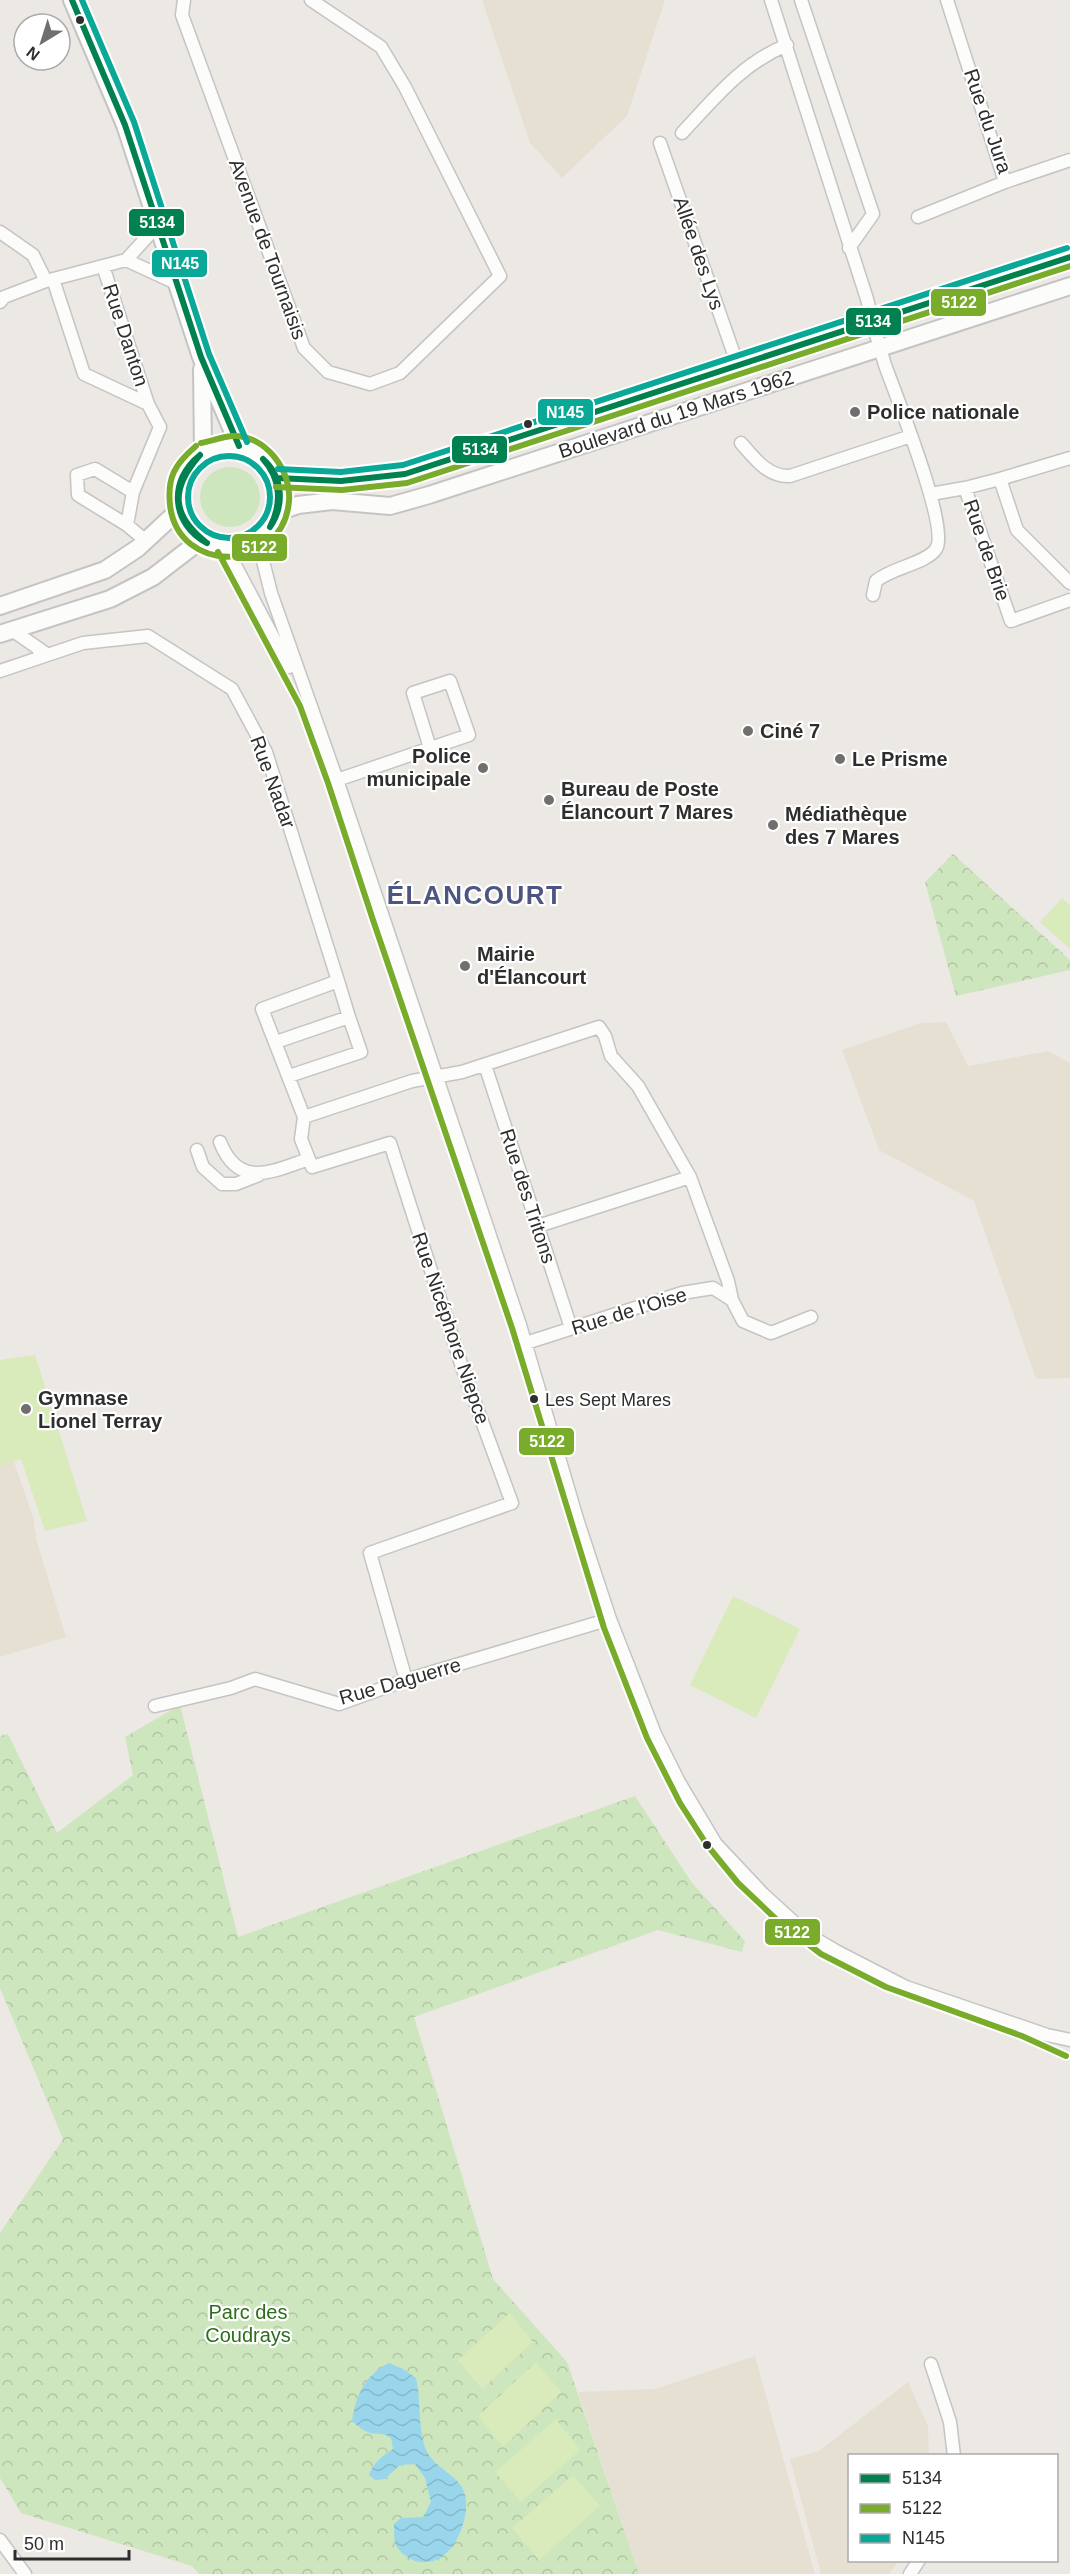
<svg xmlns="http://www.w3.org/2000/svg" width="1070" height="2574" viewBox="0 0 1070 2574" font-family="Arial,sans-serif">
<style>
.education{fill:#e6e0d3}
.grass{fill:#cee6be}
.forest{fill:url(#forest-crowns)}
.pitch{fill:#d9eabb}
.water{fill:url(#water-waves)}
.lines{fill:none;stroke-linecap:round;stroke-linejoin:round}
.street-casing{stroke:#c5c4c5;stroke-width:15}
.secondary-casing{stroke:#c5c4c5;stroke-width:20}
.street{stroke:#fcfcfb;stroke-width:12}
.secondary{stroke:#fcfcfb;stroke-width:16}
.bus-1-casing{stroke:#fff;stroke-width:10}
.bus-2-casing{stroke:#fff;stroke-width:10}
.bus-3-casing{stroke:#fff;stroke-width:10}
.bus-1{stroke:#00814f;stroke-width:6}
.bus-2{stroke:#79ac2b;stroke-width:6}
.bus-3{stroke:#0aa896;stroke-width:6}
.bus-dot{fill:#2e2e2e;stroke:#fff;stroke-width:2}
.poi-dot{fill:#706f6e;stroke:#fff;stroke-width:2}
.labels{text-anchor:middle;stroke-width:4.5;stroke-linejoin:round;paint-order:stroke}
.bus-label{font-size:18px;fill:#2e2e2e;stroke:#fff;text-anchor:start}
.street-label{font-size:20px;fill:#2e2e2e;stroke:#fff}
.poi-label{font-size:20px;font-weight:bold;fill:#2e2e2e;stroke:#fff;text-anchor:start}
.park-label{font-size:20px;fill:#2c6e1b;stroke:#fff}
.district-label{font-size:26px;font-weight:bold;letter-spacing:1.5px;fill:#4d5680;stroke:#fff}
.line-badge{stroke:#fff;stroke-width:2}
.badge-label{font-size:16px;text-anchor:middle;font-weight:bold;fill:#fff}
</style>
<defs>
<pattern id="forest-crowns" width="20" height="18" patternUnits="userSpaceOnUse" patternTransform="scale(1.5)"><rect width="20" height="18" fill="#cee6be"/><path d="M2 6a3 3 0 1 1 6 0M12 15a3 3 0 1 1 6 0" fill="none" stroke="#b1c6a4"/></pattern>
<pattern id="water-waves" width="16" height="10" patternUnits="userSpaceOnUse" patternTransform="scale(1.5)"><rect width="16" height="10" fill="#99d6ec"/><path d="M0 5q4-4 8 0t8 0" fill="none" stroke="#84b8cb"/></pattern>
</defs>
<rect width="100%" height="100%" fill="#ece8e4"/>
<path class="education" d="M 482,0 L 665,0 L 627,116 L 562,178 L 530,143 Z
M 946,1022 L 968,1066 L 1048,1051 L 1070,1063 L 1070,1378 L 1036,1379 L 974,1201 L 879,1150 L 842,1050 L 921,1023 Z
M 0,1421 L 33,1517 L 37,1542 L 66,1637 L 0,1657 Z
M 755,2356 L 815,2574 L 639,2574 L 578,2392 L 655,2389 Z
M 908,2382 L 928,2426 L 929,2455 L 850,2456 L 850,2560 L 899,2561 L 889,2574 L 821,2574 L 790,2459 L 819,2451 Z"/>
<path class="grass" d="M200 497a30 30 0 1 1 60 0a30 30 0 1 1-60 0Z"/>
<path class="forest" d="M 953,854 L 1070,960 L 1070,970 L 956,996 L 925,882 Z
M 180,1705 L 238,1937 L 635,1796 L 692,1883 L 745,1941 L 742,1952 L 658,1930 L 414,2017 L 493,2279 L 567,2362 L 639,2574 L 199,2574 L 192,2566 L 21,2513 L 0,2478 L 0,2233 L 63,2139 L 0,1988 L 0,1736 L 8,1734 L 57,1833 L 133,1775 L 125,1737 Z"/>
<path class="pitch" d="M 1062,898 L 1070,906 L 1070,949 L 1040,922 Z
M 35,1355 L 87,1521 L 45,1531 L 21,1459 L 0,1465 L 0,1360 Z
M 733,1596 L 800,1629 L 756,1718 L 690,1685 Z
M 510,2313 L 533,2342 L 482,2389 L 458,2360 Z
M 536,2362 L 561,2392 L 503,2447 L 478,2416 Z
M 556,2419 L 580,2450 L 521,2502 L 495,2472 Z
M 573,2475 L 600,2506 L 539,2560 L 512,2528 Z"/>
<path class="water" d="M 389,2363 L 403,2369 L 416,2378 C 422,2400 416,2442 432,2459 C 447,2476 469,2480 466,2510 C 463,2536 446,2569 415,2561 C 407,2558 398,2551 395,2543 C 394,2538 394,2530 394,2524 L 401,2518 L 423,2517 L 431,2502 L 425,2478 L 415,2464 L 400,2465 L 385,2479 L 375,2480 L 369,2475 C 373,2463 382,2456 393,2449 L 391,2438 C 383,2432 379,2435 370,2433 C 363,2431 357,2425 352,2421 C 356,2395 365,2375 389,2363 Z"/>
<g class="lines">
<defs>
<path id="street" d="M 184,0 L 182,15 L 304,348 L 328,372 L 370,384 L 400,373 L 500,276 L 405,87 L 381,47 L 311,0
M 771,0 L 867,299 C 872,321 878,343 885,365 C 895,393 950,528 936,549 C 927,563 891,568 876,581 L 873,595
M 801,0 L 873,214 L 849,248
M 947,0 L 1005,182 L 1070,160
M 682,133 C 714,99 742,63 787,45
M 660,143 L 737,363
M 918,217 L 1005,182
M 0,232 L 33,255 L 46,281
M 126,260 L 176,283
M 103,266 L 148,404
M 53,279 L 84,374 L 148,404 L 160,427 L 133,492 L 127,525
M 0,302 L 4,297 L 46,281 L 126,260 L 157,226
M 741,443 C 755,459 768,477 790,476 L 911,436
M 1000,479 L 1070,458
M 965,488 L 1000,479 L 1017,530 L 1070,583
M 133,492 L 95,469 L 77,475 L 78,495 L 127,525 L 146,541
M 931,494 L 965,488 L 1011,621 L 1070,600
M 262,536 L 262,557 L 271,593 L 337,780 L 520,1325 L 578,1522 L 610,1619 L 655,1734 L 679,1782 L 716,1844 L 763,1894 L 807,1934 L 836,1951 L 906,1987 L 1047,2035 L 1070,2040
M 226,548 L 289,667
M 12,630 L 45,653 L 39,655
M 0,671 L 83,643 L 148,636 L 232,689 L 266,752 L 338,981
M 337,780 L 469,735 L 450,681 L 413,693 L 430,748
M 349,1017 L 338,981 L 262,1009 L 304,1117 L 301,1139 L 312,1167 L 390,1143 L 462,1367 L 512,1503 L 370,1553 L 406,1680
M 276,1042 L 349,1017 L 361,1052 L 289,1076
M 485,1065 L 571,1328
M 304,1117 L 412,1081 L 462,1072 L 599,1027 L 605,1036 L 611,1056 L 638,1086 L 690,1177 L 728,1281 L 732,1300 L 743,1321 L 771,1333 L 811,1317
M 220,1142 C 239,1190 273,1171 309,1159
M 197,1150 L 203,1167 L 222,1184 L 236,1184 L 259,1175
M 538,1226 L 690,1177
M 526,1343 L 682,1293 L 713,1288 L 732,1300
M 155,1706 L 231,1688 L 255,1679 L 339,1704 L 406,1680 L 610,1619
M 931,2364 L 950,2422 L 954,2456
M 0,2540 L 25,2574
M 910,2574 L 919,2560"/>
<path id="secondary" d="M 72,0 L 125,125 L 201,357 L 239,446
M 202,369 L 203,452
M178 497a51 51 0 1 1 102 0a51 51 0 1 1-102 0Z
M 277,478 C 321,485 362,481 405,474 C 626,400 848,330 1070,257
M 278,512 L 298,505 L 332,501 L 390,506 L 429,495 L 1070,286
M 0,606 L 105,570 L 138,548 L 179,510
M 0,634 L 110,599 L 153,577 L 201,540"/>
</defs>
<use href="#street" class="street-casing"/>
<use href="#secondary" class="secondary-casing"/>
<use href="#street" class="street"/>
<use href="#secondary" class="secondary"/>
<defs>
<path id="bus-1" d="M 72,0 L 125,125 L 201,357 L 239,446
M 200,455 C 170,489 171,515 207,543
M 200,455 C 168,480 171,524 207,543
M 263,459 C 283,477 285,505 270,527
M 263,459 C 281,479 282,504 270,527
M 277,478 L 341,481 L 405,474 L 1070,257"/>
<path id="bus-2" d="M 196,446 C 175,464 167,477 170,505 C 178,576 283,573 289,501 C 292,471 265,434 232,436 C 222,437 211,441 201,443
M 276,487 L 342,490 L 407,483 L 1070,266
M 218,552 L 300,706 L 328,783 L 373,920 L 512,1328 L 604,1628 L 647,1738 L 680,1803 L 707,1845 L 738,1883 L 778,1921 L 821,1954 L 886,1987 L 1022,2036 L 1066,2056"/>
<path id="bus-3" d="M 82,0 L 134,122 L 209,354 L 247,442
M188 497a41 41 0 1 1 82 0a41 41 0 1 1-82 0Z
M 278,469 L 341,472 L 403,465 L 1067,248"/>
</defs>
<use href="#bus-1" class="bus-1-casing"/>
<use href="#bus-2" class="bus-2-casing"/>
<use href="#bus-3" class="bus-3-casing"/>
<use href="#bus-1" class="bus-1"/>
<use href="#bus-2" class="bus-2"/>
<use href="#bus-3" class="bus-3"/>
</g>
<g class="bus-dot">
<circle cx="80" cy="20" r="5"/>
<circle cx="528" cy="424" r="5"/>
<circle cx="534" cy="1399" r="5"/>
<circle cx="707" cy="1845" r="5"/>
</g>
<g class="poi-dot">
<circle cx="855" cy="412" r="6"/>
<circle cx="748" cy="731" r="6"/>
<circle cx="840" cy="759" r="6"/>
<circle cx="483" cy="768" r="6"/>
<circle cx="549" cy="800" r="6"/>
<circle cx="773" cy="825" r="6"/>
<circle cx="465" cy="966" r="6"/>
<circle cx="26" cy="1409" r="6"/>
</g>
<g class="labels">
<g class="bus-label">
<text x="545" y="1406">Les Sept Mares</text>
</g>
<g class="street-label">
<text transform="translate(988 121) rotate(71)" y="7">Rue du Jura</text>
<text transform="translate(268 249) rotate(70)" y="7">Avenue de Tournaisis</text>
<text transform="translate(699 253) rotate(71)" y="7">Allée des Lys</text>
<text transform="translate(126 335) rotate(72)" y="7">Rue Danton</text>
<text transform="translate(676 414) rotate(-18)" y="7">Boulevard du 19 Mars 1962</text>
<text transform="translate(987 550) rotate(71)" y="7">Rue de Brie</text>
<text transform="translate(273 782) rotate(70)" y="7">Rue Nadar</text>
<text transform="translate(528 1196) rotate(72)" y="7">Rue des Tritons</text>
<text transform="translate(629 1311) rotate(-17)" y="7">Rue de l'Oise</text>
<text transform="translate(451 1328) rotate(71)" y="7">Rue Nicéphore Niepce</text>
<text transform="translate(400 1681) rotate(-16)" y="7">Rue Daguerre</text>
</g>
<g class="poi-label">
<text x="867" y="419">Police nationale</text>
<text x="760" y="738">Ciné 7</text>
<text x="471" y="763" text-anchor="end">Police<tspan x="471" dy="23">municipale</tspan></text>
<text x="852" y="766">Le Prisme</text>
<text x="561" y="796">Bureau de Poste<tspan x="561" dy="23">Élancourt 7 Mares</tspan></text>
<text x="785" y="821">Médiathèque<tspan x="785" dy="23">des 7 Mares</tspan></text>
<text x="477" y="961">Mairie<tspan x="477" dy="23">d'Élancourt</tspan></text>
<text x="38" y="1405">Gymnase<tspan x="38" dy="23">Lionel Terray</tspan></text>
</g>
<g class="park-label">
<text x="248" y="2319">Parc des<tspan x="248" dy="23">Coudrays</tspan></text>
</g>
<g class="district-label">
<text x="475" y="904">ÉLANCOURT</text>
</g>
</g>
<g class="line-badge">
<rect x="128" y="208" width="57" height="29" rx="6" fill="#00814f"/>
<rect x="151" y="249" width="57" height="29" rx="6" fill="#0aa896"/>
<rect x="930" y="288" width="57" height="29" rx="6" fill="#79ac2b"/>
<rect x="845" y="307" width="57" height="29" rx="6" fill="#00814f"/>
<rect x="537" y="398" width="57" height="28" rx="6" fill="#0aa896"/>
<rect x="451" y="435" width="57" height="29" rx="6" fill="#00814f"/>
<rect x="231" y="533" width="57" height="29" rx="6" fill="#79ac2b"/>
<rect x="518" y="1427" width="57" height="29" rx="6" fill="#79ac2b"/>
<rect x="764" y="1918" width="57" height="28" rx="6" fill="#79ac2b"/>
</g>
<g class="badge-label">
<text x="157" y="228">5134</text>
<text x="180" y="269">N145</text>
<text x="959" y="308">5122</text>
<text x="873" y="327">5134</text>
<text x="565" y="418">N145</text>
<text x="480" y="455">5134</text>
<text x="259" y="553">5122</text>
<text x="547" y="1447">5122</text>
<text x="792" y="1938">5122</text>
</g>
<rect x="848" y="2454" width="210" height="108" fill="#ffffff" stroke="#ababab" stroke-width="1.5"/>
<rect x="860" y="2474" width="30" height="9" fill="#00814f" stroke="#ababab" stroke-width="1.5"/>
<text x="902" y="2484" font-size="18" fill="#2e2e2e">5134</text>
<rect x="860" y="2504" width="30" height="9" fill="#79ac2b" stroke="#ababab" stroke-width="1.5"/>
<text x="902" y="2514" font-size="18" fill="#2e2e2e">5122</text>
<rect x="860" y="2534" width="30" height="9" fill="#0aa896" stroke="#ababab" stroke-width="1.5"/>
<text x="902" y="2544" font-size="18" fill="#2e2e2e">N145</text>
<g transform="translate(42 42) rotate(218)"><circle r="28" fill="#ffffff" stroke="#ababab" stroke-width="1.5"/>
<path d="M0-4.5L10 22L0 15L-10 22Z" fill="#706f6e"/>
<text y="-9" font-size="16" font-weight="bold" text-anchor="middle" fill="#2e2e2e">N</text>
</g>
<path d="M15 2550v9h114v-9" fill="none" stroke="#2e2e2e" stroke-width="3"/>
<text x="24" y="2550" font-size="18" fill="#2e2e2e" stroke="#ffffff" stroke-width="4.5" paint-order="stroke">50 m</text>
</svg>
